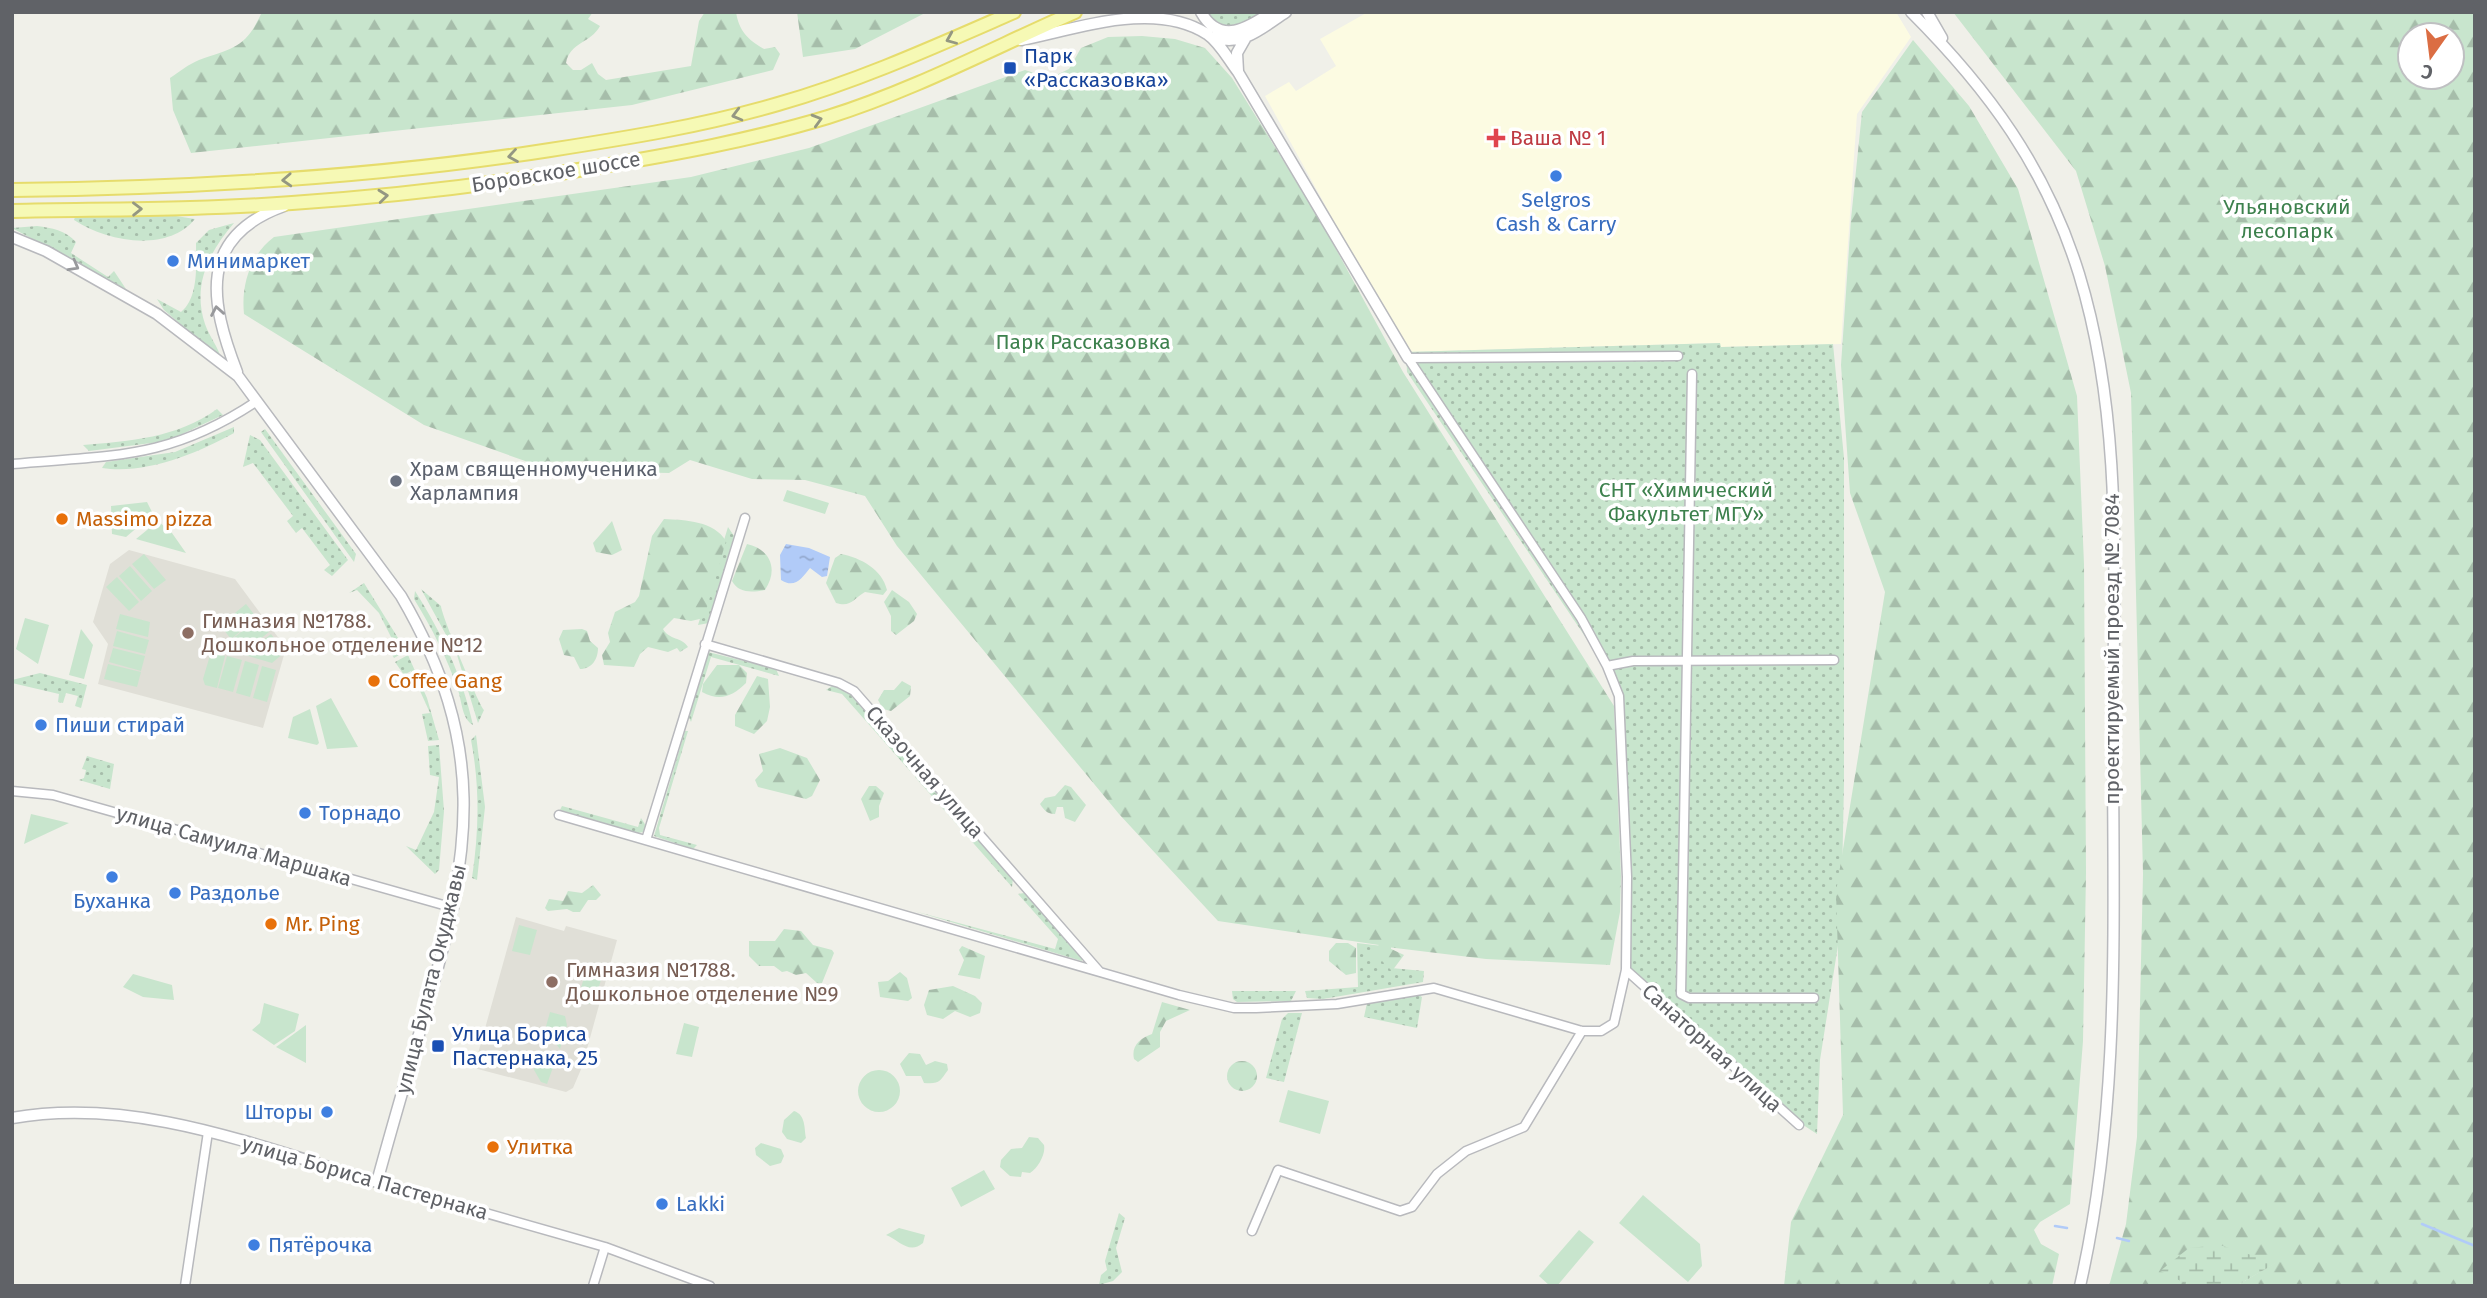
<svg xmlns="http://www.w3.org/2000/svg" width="2487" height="1298" viewBox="0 0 2487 1298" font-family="'Fira Sans',sans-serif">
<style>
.commercial{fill:#fcfbe2}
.education{fill:#e0dfd7}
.grass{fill:url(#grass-dots)}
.forest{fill:url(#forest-firs);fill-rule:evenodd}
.wetland{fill:url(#wetland-marsh)}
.park{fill:#c8e5cd}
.water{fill:url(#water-ripples)}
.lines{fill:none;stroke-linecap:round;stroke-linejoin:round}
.stream{stroke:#b1cbf8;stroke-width:2.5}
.minor-casing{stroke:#b8b9bd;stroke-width:11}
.tertiary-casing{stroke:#b8b9bd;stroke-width:13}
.primary-casing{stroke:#e6dc6c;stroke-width:16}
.minor{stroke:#fff;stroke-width:8}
.tertiary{stroke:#fff;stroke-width:10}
.primary{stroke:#f6f9b5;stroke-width:12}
.oneway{stroke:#949782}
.oneway2{stroke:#98999c}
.transit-dot{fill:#1a4fb4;stroke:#fff;stroke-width:2.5}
.health-dot{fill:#e0444e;stroke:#fff;stroke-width:2.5}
.shop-dot{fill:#3f7fe0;stroke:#fff;stroke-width:2.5}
.worship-dot{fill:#6b7280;stroke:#fff;stroke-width:2.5}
.food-dot{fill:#e8710a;stroke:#fff;stroke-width:2.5}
.education-dot{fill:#8d6e63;stroke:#fff;stroke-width:2.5}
.labels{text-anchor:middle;stroke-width:7;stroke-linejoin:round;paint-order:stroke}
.transit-label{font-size:21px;fill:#164399;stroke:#fff;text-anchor:start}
.health-label{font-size:21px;fill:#be3a42;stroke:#fff;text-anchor:start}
.street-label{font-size:21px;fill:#606267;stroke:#fff}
.shop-label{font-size:21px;fill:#366cbe;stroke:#fff;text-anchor:start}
.park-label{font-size:21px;fill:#3d814d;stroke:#fff}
.worship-label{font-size:21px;fill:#5b616d;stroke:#fff;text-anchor:start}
.food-label{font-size:21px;fill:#c56008;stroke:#fff;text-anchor:start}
.education-label{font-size:21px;fill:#785e54;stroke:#fff;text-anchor:start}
</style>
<defs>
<pattern id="grass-dots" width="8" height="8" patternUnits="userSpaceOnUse" patternTransform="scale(1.75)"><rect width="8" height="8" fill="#c8e5cd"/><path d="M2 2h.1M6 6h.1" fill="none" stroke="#a6bdaa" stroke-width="1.8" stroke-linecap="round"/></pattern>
<pattern id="forest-firs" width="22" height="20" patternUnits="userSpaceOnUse" patternTransform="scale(1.75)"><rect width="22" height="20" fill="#c8e5cd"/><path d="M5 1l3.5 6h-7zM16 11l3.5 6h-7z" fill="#a6bdaa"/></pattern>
<pattern id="wetland-marsh" width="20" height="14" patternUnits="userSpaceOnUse" patternTransform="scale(1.75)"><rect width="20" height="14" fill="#c8e5cd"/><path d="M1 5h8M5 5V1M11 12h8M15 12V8" fill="none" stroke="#a6bdaa"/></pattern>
<pattern id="water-ripples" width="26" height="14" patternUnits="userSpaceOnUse" patternTransform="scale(1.75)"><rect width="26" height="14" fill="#b1cbf8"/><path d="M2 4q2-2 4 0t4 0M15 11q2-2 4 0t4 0" fill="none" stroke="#93a8cd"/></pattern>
</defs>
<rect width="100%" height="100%" fill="#f0f0e9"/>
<path class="commercial" d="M 1368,12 L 1896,12 L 1911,37 L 1857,114 L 1841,344 L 1720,347 L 1720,343 L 1406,352 L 1265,96 L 1289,82 L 1296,91 L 1336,66 L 1320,39 Z"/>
<path class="education" d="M 129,550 L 235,579 L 286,648 L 263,728 L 98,684 L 108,644 L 93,622 L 110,564 Z
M 516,917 L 564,931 L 566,926 L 617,940 L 582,1067 L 573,1088 L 566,1092 L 474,1068 Z"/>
<path class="grass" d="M 1205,12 L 1261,12 C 1241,25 1223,34 1205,12 Z
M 176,216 L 195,219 C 167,253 107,242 74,220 L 75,217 Z
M 234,223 C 209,252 192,285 205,324 C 209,336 219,348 221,359 L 164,310 L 157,299 L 181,312 C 199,297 196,265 196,243 L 209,230 Z
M 37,226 C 52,228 65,230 76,242 L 71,253 L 108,277 L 114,271 L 126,289 L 12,228 Z
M 1720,343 L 1721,347 L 1833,344 L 1844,458 L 1844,784 L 1841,926 L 1820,1060 L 1817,1134 L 1797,1121 L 1631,968 L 1621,690 L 1407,372 L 1406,352 Z
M 217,409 L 223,415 L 167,441 L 89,451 L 83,445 C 130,441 177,438 217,409 Z
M 234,427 L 234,433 C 198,453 145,475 102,468 L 106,462 L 175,452 Z
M 265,429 L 356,554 L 354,562 L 261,432 Z
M 250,435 L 260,440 L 348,560 L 332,576 L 324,570 L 330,565 L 302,528 L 296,533 L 287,521 L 293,516 L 253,463 L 243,467 Z
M 728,527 L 734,536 L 709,623 L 698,625 Z
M 364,583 L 406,651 L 394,658 L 385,644 L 392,639 L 379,613 L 357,590 L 349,593 Z
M 421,589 L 441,606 C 441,614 479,705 484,710 L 478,723 L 457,655 Z
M 415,591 C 442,634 462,675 473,725 C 462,719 462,702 458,690 C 447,658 432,628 414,599 Z
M 708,652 L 776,669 L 779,676 L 711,657 L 691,722 L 688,715 Z
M 408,655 L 427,698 L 439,740 L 428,741 L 422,714 L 430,713 L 411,671 L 404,675 L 395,662 Z
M 40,673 L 87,685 L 81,708 L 75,706 L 78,696 L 66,693 L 63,703 L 58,702 L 59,694 L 12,683 L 12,680 Z
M 832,686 L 847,691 L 911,763 L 910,771 L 842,694 L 826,690 Z
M 685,731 L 688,731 L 659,828 L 660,835 L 697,845 L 693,849 L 654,836 Z
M 476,735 L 485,807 L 477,880 L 472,878 C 479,831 480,787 471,740 Z
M 439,745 L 444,811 L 439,870 L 435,874 L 406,846 L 416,850 L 434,812 L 439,777 L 430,775 L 428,746 Z
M 87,756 L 114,764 L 110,789 L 79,780 L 84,778 L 86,770 L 82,769 Z
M 918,776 L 924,778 L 1013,878 L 1012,887 L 915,777 Z
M 562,806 L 638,827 L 641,818 L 646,826 L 643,832 L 638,833 L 560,810 Z
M 1024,893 L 1083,957 L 1082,961 L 914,911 L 1055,949 L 1058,939 L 1018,894 Z
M 1357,943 L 1391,947 L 1391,968 L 1424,971 L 1423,982 L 1323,999 L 1307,998 L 1305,991 L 1358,987 Z
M 1232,991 L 1296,991 L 1291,1001 L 1237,1002 L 1233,999 Z
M 1417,994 L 1422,997 L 1417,1028 L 1364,1017 L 1367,1003 Z
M 1288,1013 L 1302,1013 L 1284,1082 L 1266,1078 L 1282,1019 Z
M 1119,1213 L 1125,1218 L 1116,1248 L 1122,1272 L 1113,1281 L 1099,1285 L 1101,1275 L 1107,1270 L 1105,1261 Z"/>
<path class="forest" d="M 262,12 L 593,12 L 588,19 L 600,26 C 591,43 570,42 566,63 L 573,70 L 581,70 L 592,63 L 598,74 L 606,80 L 691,66 L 699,21 L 705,12 L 736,12 C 739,31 748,40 764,49 L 775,47 L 780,54 L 773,70 L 632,105 L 191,153 L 173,110 L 170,78 C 179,72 189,64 199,60 C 234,47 245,49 262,12 Z
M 797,12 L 927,12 L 855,49 L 803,57 Z
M 1953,12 L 2475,12 L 2475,1286 L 2236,1286 L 2275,1263 L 2161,1270 L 2191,1286 L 2109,1286 L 2126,1224 L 2137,1137 L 2143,874 L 2131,393 L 2105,266 L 2076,171 ZM 2410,35 L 2452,35 L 2452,77 L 2410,77 Z
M 1142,36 L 1175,39 L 1205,48 L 1232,78 L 1319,218 L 1403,372 L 1614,706 L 1621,876 L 1620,912 L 1610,965 L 1486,959 L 1387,947 L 1404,955 L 1392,971 L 1381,960 L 1371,956 L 1371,951 L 1379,945 L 1218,921 L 1119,814 L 897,546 L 865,496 L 805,480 L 752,479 L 690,460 L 669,473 L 620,472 L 601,461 L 528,462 L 424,425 L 244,314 C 241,285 250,255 274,237 L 691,177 L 809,148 L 1025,70 L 1050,78 L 1069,69 L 1081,48 L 1108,37 Z
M 1913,40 L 1969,106 L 2018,189 L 2077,396 L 2084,564 L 2086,873 L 2083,1041 L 2070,1204 L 2040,1222 L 2034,1230 L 2041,1244 L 2059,1254 L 2052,1286 L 1784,1286 L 1791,1222 L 1843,1115 L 1836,892 L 1885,592 L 1850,493 L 1841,365 L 1851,219 L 1862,112 Z
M 664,519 C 686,520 714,521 726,541 L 704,618 L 691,621 L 674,618 L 663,629 C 669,640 682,637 688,647 L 680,652 L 677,648 L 668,652 L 648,647 L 640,654 L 634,667 L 604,665 L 602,655 L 610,642 L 608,633 L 615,612 L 635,602 L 639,596 L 652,536 Z
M 612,521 L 622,550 L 612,555 L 596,552 L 593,543 Z
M 747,544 C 770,549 779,569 765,590 C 753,592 739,594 732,581 Z
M 841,554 C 861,558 882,569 887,590 L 883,595 L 865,592 C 854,598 851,608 836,603 L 826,583 L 835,558 Z
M 892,590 L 909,602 L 917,614 L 914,621 L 896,635 L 891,631 L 891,616 L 884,602 Z
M 582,629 L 587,631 L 590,641 L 598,648 C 598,659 592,669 580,669 L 574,657 L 564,655 L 559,639 L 563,630 Z
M 717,665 L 739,665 L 747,673 L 746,683 C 733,696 720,702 702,692 L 703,684 Z
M 757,676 L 768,679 L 770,707 L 767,721 L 754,734 L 735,726 L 735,715 Z
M 902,681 L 911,686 L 910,696 L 891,711 L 883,709 L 878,700 L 884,690 L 894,690 Z
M 780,748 L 807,758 L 820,780 L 812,796 L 806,799 L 758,787 L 755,780 L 763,771 L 759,754 Z
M 1065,785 L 1071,787 L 1086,805 L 1075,822 L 1065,818 L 1063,807 L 1057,807 L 1055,814 C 1047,814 1044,810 1040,804 L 1045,798 L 1055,796 Z
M 869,786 L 876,786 L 884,793 L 879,806 L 879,817 L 870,821 L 861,799 Z
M 593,885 L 601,895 L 596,900 L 588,900 L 580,912 L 573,912 L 567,909 L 548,911 L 545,908 L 549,899 L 563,901 L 568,891 L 582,893 Z
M 784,929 L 801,931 L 813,945 L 832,950 L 834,953 L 822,983 L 817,983 L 806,973 L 796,975 L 787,971 L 782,972 L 774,966 L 759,966 L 749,956 L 749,941 L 775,941 Z
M 1336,943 L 1348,943 L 1356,948 L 1356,973 L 1346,975 L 1329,961 L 1329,951 Z
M 962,946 L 985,956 L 980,979 L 958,975 L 964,960 L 959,950 Z
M 900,972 L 907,978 L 912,998 L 908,1001 L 880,997 L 878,982 L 888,981 Z
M 953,986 L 975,996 L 982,1003 L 980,1013 L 970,1017 L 955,1011 L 943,1019 L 927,1015 L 924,1005 L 929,990 Z
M 1162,1002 L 1190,1010 L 1166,1021 L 1160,1032 L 1160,1047 L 1138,1062 L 1134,1059 C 1131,1046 1140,1038 1152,1034 Z
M1227 1076a15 15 0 1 1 30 0a15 15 0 1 1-30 0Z"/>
<path class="wetland" d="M 2220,1245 L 2276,1263 L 2236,1286 L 2191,1286 L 2160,1271 L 2189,1248 Z"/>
<path class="park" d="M 787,490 L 829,503 L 825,514 L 783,501 Z
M 147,502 L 153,514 L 126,537 L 112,534 L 111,506 Z
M 158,521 L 172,533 L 186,553 L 136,539 Z
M 144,554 L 166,580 L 154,589 L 132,564 Z
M 130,566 L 152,591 L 141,601 L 119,576 Z
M 117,577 L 139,602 L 129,611 L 106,587 Z
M 246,604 L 257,618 L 231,639 L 220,625 Z
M 120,614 L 150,622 L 148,637 L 116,629 Z
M 25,618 L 49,625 L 38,664 L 16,649 Z
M 258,619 L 269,632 L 243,653 L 232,639 Z
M 81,629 L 93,645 L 84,679 L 69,675 Z
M 117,631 L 149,640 L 145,654 L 113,646 Z
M 271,634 L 285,652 L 272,663 L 245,655 Z
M 113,648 L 145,656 L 141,671 L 109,662 Z
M 211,652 L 225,656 L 217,688 L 205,685 L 203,679 Z
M 227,656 L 242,660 L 233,692 L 218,688 Z
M 245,661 L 259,665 L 250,697 L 236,693 Z
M 108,664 L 141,672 L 137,687 L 104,679 Z
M 262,666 L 276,670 L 267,702 L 253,698 Z
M 331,698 L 358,747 L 327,749 L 316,706 Z
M 310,709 L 319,743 L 317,745 L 288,738 L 293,717 Z
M 31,814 L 69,823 L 24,844 Z
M 519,925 L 537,930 L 530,955 L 512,951 Z
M 586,971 L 602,976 L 595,1001 L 589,1004 L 577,1001 Z
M 133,974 L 172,985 L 174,1000 L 143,997 L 123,987 Z
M 264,1003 L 299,1014 L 295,1031 L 274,1045 L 252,1030 L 260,1023 Z
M 550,1012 L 565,1016 L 567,1025 L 560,1049 L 545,1030 Z
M 684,1023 L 699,1027 L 692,1057 L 676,1054 Z
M 306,1025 L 306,1063 L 276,1047 Z
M 540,1051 L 557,1056 L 547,1084 L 541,1082 L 534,1070 Z
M 909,1053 L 920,1054 L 926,1065 L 935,1061 L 947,1064 L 948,1070 C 939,1082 940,1084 924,1083 L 921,1076 L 906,1076 L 900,1064 Z
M858 1091a21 21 0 1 1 42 0a21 21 0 1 1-42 0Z
M 1288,1090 L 1329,1101 L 1320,1134 L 1279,1122 Z
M 794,1111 C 806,1115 804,1128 806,1138 L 801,1143 L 787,1139 L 782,1132 L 784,1120 Z
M 1029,1137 L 1038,1138 L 1044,1145 C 1046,1154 1038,1168 1030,1173 L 1022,1172 L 1021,1177 L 1010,1176 L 1000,1167 L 1001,1160 L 1011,1149 L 1022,1148 Z
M 761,1143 L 781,1149 L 784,1156 L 781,1163 L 770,1166 L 756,1155 L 755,1148 Z
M 984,1170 L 995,1189 L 961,1207 L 951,1188 Z
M 1643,1195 L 1700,1244 L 1702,1266 L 1688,1282 L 1619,1223 Z
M 899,1228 L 925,1235 L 923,1243 C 909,1255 899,1240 886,1235 Z
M 1579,1230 L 1594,1242 L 1557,1286 L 1550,1286 L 1539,1276 Z"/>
<path class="water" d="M 786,544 L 809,548 L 830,557 L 827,576 L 822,577 L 810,568 C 802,578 795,589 781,580 L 780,555 Z"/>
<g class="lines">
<path class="stream" d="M 2422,1224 L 2475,1246
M 2055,1226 L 2067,1228
M 2117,1238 L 2129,1241"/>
<defs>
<path id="minor" d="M 1692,374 L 1681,994 L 1689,998 L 1814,998
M 12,464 C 112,455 169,460 257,401
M 705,644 L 839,683 L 854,691 L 1099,971
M 1607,666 L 1633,661 L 1834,660
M 12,791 L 53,795 L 454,908
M 559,815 L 1179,995 L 1234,1008 L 1256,1008 L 1337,1004 L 1434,988 L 1582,1031 L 1601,1031 L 1614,1023 L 1626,970 L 1627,877 L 1619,696 L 1607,666 L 1581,618 L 1408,358 L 1678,356
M 646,840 L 745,518
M 1626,970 L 1799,1125
M 377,1182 L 605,1247 L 710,1286
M 1252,1231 L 1278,1170 L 1400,1211 L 1412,1207 L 1437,1174 L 1466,1151 L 1524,1127 L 1582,1031
M 185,1286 L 208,1132
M 593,1286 L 605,1247"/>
<path id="tertiary" d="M 1201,12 C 1220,46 1248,28 1272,12
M 1911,12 C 1989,90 2046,168 2079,274 C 2125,424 2113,585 2113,740 C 2113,922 2121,1107 2080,1286
M 1927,12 L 1942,38
M 1213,37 C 1242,48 1263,27 1286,12
M 1021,40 C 1077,29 1154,0 1207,34 C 1220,43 1228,59 1238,72 L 1408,358
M 1238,71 L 1237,53 L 1245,39
M 12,237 L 46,251 L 157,314 L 238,376 L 401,596 C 488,745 472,849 427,1007 C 410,1065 393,1123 377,1182 C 259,1147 137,1096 12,1118
M 237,372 C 210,302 197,237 284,206"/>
<path id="primary" d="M 12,190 C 192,188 371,178 550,150 C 627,138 702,126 778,104 C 859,81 936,46 1014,12
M 12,211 C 105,209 199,210 292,203 C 394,196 496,184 597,167 C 675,154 752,140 828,117 C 914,90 993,48 1075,12"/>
</defs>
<use href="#minor" class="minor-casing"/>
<use href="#tertiary" class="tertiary-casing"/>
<use href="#primary" class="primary-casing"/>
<use href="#minor" class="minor"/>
<use href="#tertiary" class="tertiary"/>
<use href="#primary" class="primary"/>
</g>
<defs><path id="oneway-chevron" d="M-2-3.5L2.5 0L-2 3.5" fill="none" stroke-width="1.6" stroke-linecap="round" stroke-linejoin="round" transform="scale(1.75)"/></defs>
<g class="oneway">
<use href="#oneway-chevron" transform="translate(951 39) rotate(157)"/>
<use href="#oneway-chevron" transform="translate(737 115) rotate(165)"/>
<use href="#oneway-chevron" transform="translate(817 120) rotate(-16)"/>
<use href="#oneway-chevron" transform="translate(513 156) rotate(171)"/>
<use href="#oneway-chevron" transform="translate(287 180) rotate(177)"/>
<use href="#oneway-chevron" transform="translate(383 196) rotate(-6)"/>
<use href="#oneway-chevron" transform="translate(137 209) rotate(-1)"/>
</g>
<g class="oneway2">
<use href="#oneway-chevron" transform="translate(74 266) rotate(29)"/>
<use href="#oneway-chevron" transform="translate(217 311) rotate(-100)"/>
</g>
<g class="transit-dot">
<rect x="1003" y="61" width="14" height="14" rx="3.5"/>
<rect x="431" y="1039" width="14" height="14" rx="3.5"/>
</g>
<path class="health-dot" d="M1492.5 127.5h7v7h7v7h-7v7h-7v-7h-7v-7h7z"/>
<g class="shop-dot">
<circle cx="1556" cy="176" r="7"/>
<circle cx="173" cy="261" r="7"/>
<circle cx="41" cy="725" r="7"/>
<circle cx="305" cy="813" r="7"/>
<circle cx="112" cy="877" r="7"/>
<circle cx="175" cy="893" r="7"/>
<circle cx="327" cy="1112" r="7"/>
<circle cx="662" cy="1204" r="7"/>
<circle cx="254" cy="1245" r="7"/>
</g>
<circle class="worship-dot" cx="396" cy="481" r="7"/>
<g class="food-dot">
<circle cx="62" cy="519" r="7"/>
<circle cx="374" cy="681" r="7"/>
<circle cx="271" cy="924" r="7"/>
<circle cx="493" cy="1147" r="7"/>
</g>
<g class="education-dot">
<circle cx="188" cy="633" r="7"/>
<circle cx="552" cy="982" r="7"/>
</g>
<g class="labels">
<g class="transit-label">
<text x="1024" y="63">Парк<tspan x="1024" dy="24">«Рассказовка»</tspan></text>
<text x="452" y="1041">Улица Бориса<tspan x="452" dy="24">Пастернака, 25</tspan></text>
</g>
<g class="health-label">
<text x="1510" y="145">Ваша № 1</text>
</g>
<g class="street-label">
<text transform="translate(556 172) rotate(-9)" y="7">Боровское шоссе</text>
<text transform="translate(2112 649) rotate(-90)" y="7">проектируемый проезд № 7084</text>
<text transform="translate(925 772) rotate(49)" y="7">Сказочная улица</text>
<text transform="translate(234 846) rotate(16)" y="7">улица Самуила Маршака</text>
<text transform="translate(431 979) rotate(-76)" y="7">улица Булата Окуджавы</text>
<text transform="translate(1712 1048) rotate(42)" y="7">Санаторная улица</text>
<text transform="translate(365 1178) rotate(16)" y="7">улица Бориса Пастернака</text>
</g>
<g class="shop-label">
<text x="1556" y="207" text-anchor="middle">Selgros<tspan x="1556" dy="24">Cash &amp; Carry</tspan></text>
<text x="187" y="268">Минимаркет</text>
<text x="55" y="732">Пиши стирай</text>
<text x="319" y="820">Торнадо</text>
<text x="189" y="900">Раздолье</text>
<text x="112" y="908" text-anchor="middle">Буханка</text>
<text x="313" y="1119" text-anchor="end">Шторы</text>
<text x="676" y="1211">Lakki</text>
<text x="268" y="1252">Пятёрочка</text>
</g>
<g class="park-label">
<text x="2287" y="214">Ульяновский<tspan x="2287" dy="24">лесопарк</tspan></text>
<text x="1083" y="349">Парк Рассказовка</text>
<text x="1686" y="497">СНТ «Химический<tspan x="1686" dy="24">Факультет МГУ»</tspan></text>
</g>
<g class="worship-label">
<text x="410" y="476">Храм священномученика<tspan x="410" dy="24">Харлампия</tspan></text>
</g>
<g class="food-label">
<text x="76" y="526">Massimo pizza</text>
<text x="388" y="688">Coffee Gang</text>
<text x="285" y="931">Mr. Ping</text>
<text x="507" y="1154">Улитка</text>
</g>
<g class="education-label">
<text x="202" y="628">Гимназия №1788.<tspan x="202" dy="24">Дошкольное отделение №12</tspan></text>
<text x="566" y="977">Гимназия №1788.<tspan x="566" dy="24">Дошкольное отделение №9</tspan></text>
</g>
</g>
<rect width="2487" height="1298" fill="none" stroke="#606267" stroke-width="28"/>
<g transform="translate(2431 56) rotate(194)"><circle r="33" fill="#ffffff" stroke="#bfc0c2" stroke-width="2"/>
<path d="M0-5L12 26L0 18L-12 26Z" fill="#db6d43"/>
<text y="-10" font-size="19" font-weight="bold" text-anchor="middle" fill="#606267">С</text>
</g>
</svg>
